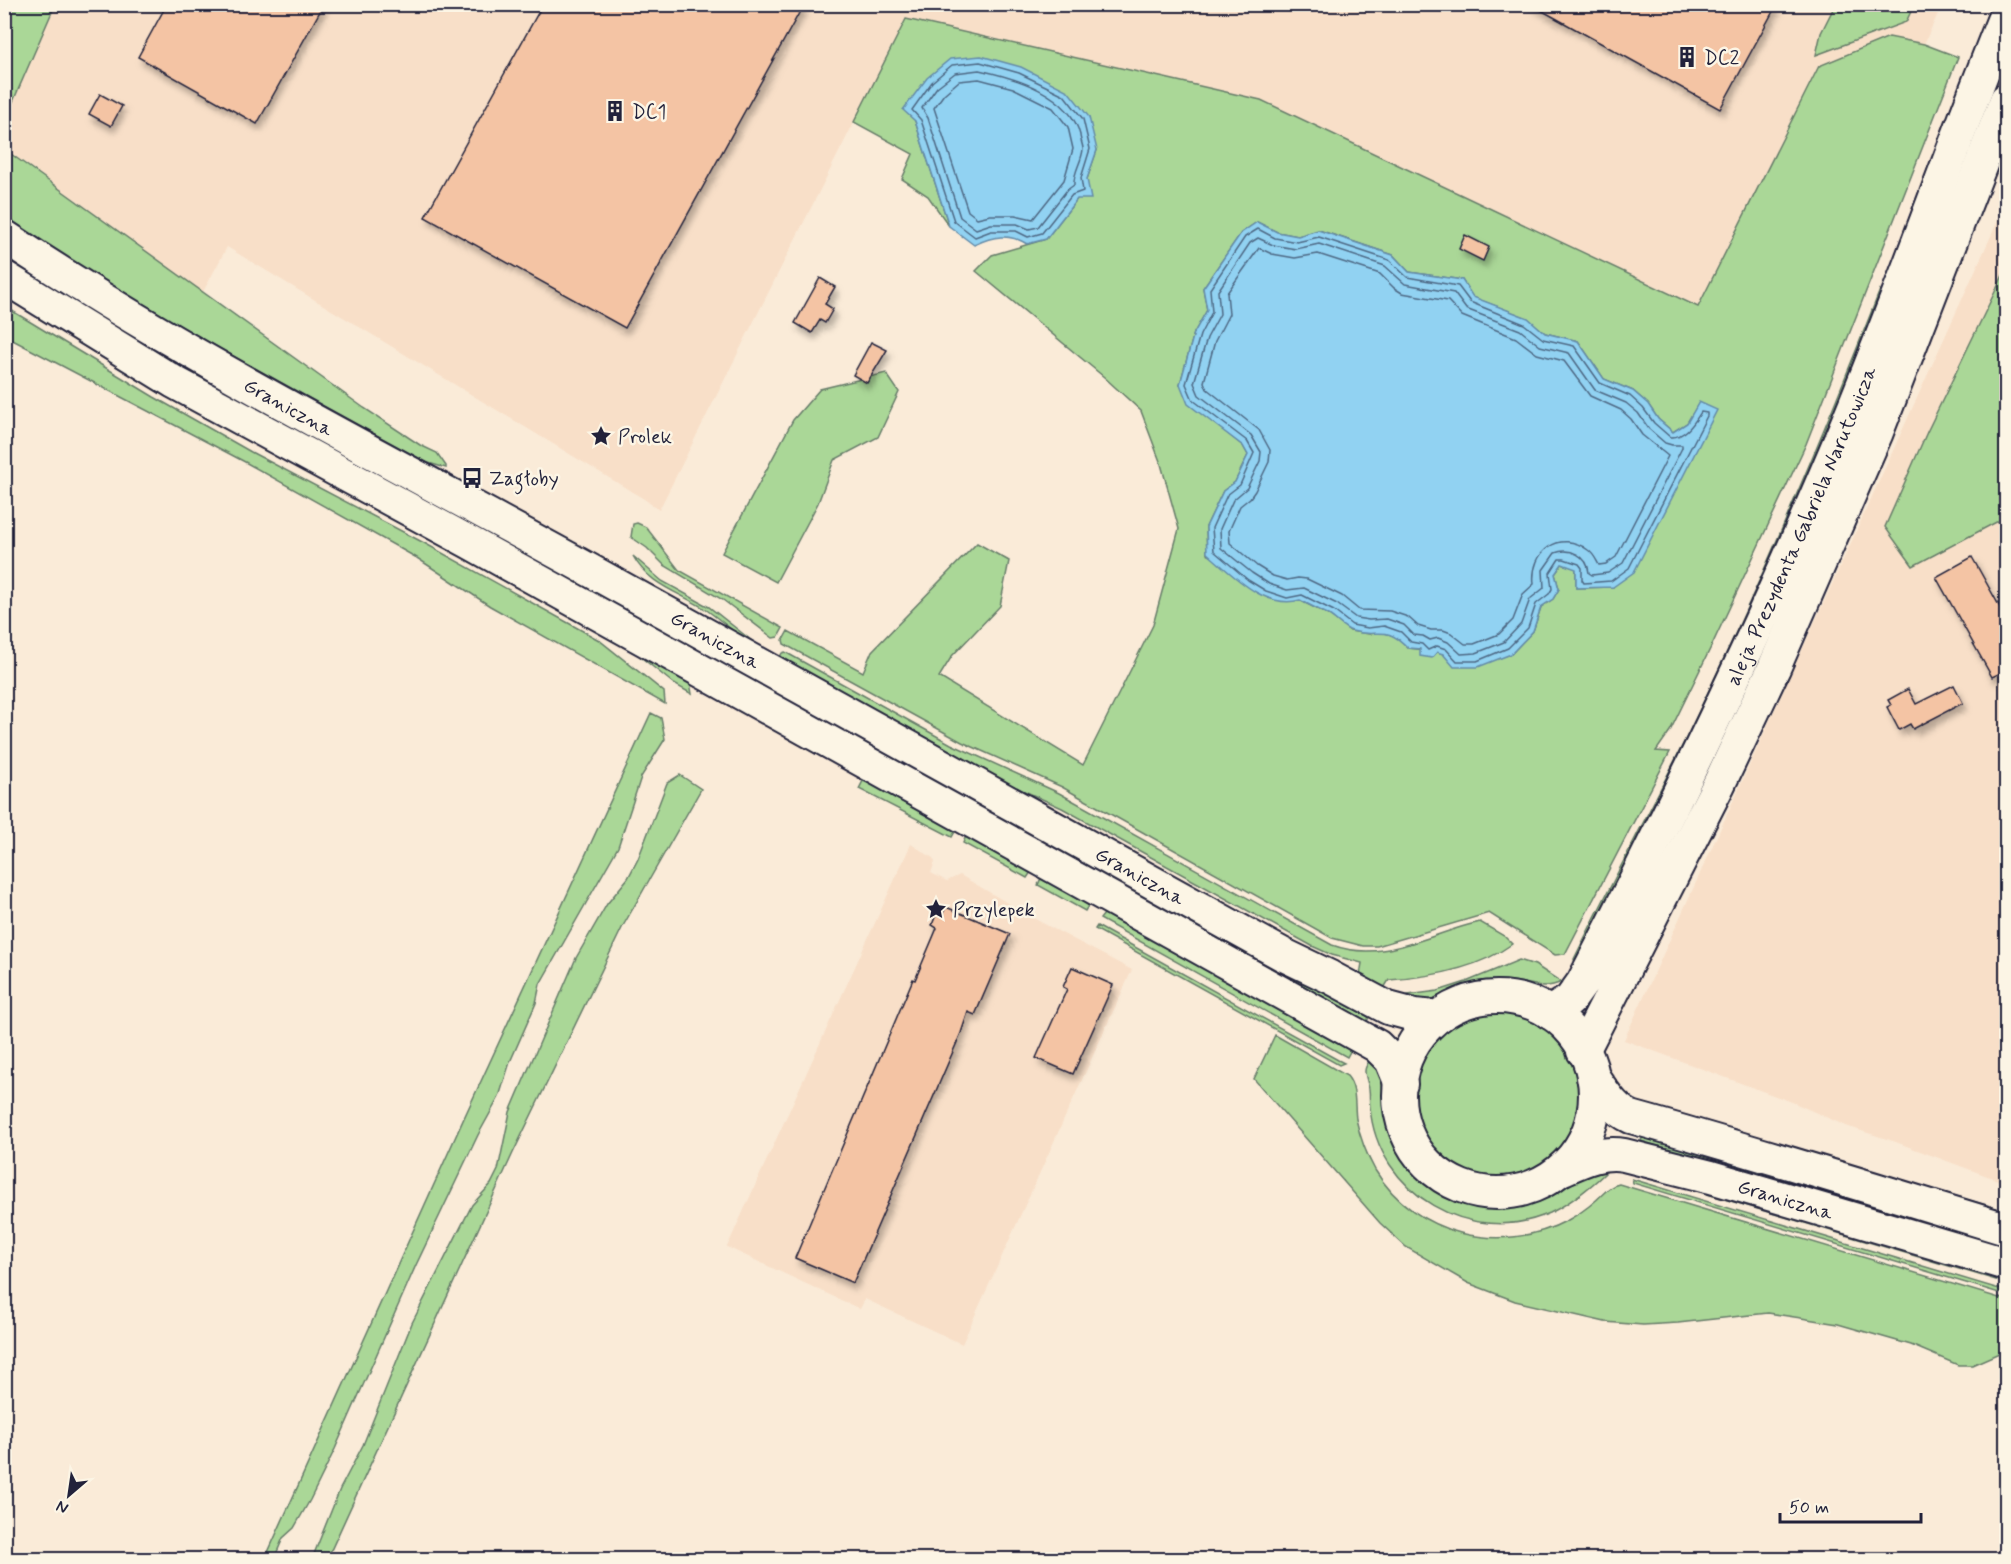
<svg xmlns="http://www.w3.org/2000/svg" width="2011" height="1564" viewBox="0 0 2011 1564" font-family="Mynerve,sans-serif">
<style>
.built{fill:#f8dfc8}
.green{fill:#aad797;stroke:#667c69;stroke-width:1.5;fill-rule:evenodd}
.water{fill:#91d2f2;stroke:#658ca9;stroke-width:1.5}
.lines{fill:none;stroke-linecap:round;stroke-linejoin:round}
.shore{stroke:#4e6884;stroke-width:1.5}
.building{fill:#f4c4a4;stroke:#22223b;stroke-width:1.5;filter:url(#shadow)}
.secondary-casing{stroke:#22223b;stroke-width:36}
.secondary{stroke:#fcf5e5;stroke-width:32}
.labels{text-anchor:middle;stroke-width:5;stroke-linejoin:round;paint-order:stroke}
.poi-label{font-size:20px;fill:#22223b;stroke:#fcf5e5;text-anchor:start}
.street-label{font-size:20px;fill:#22223b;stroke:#fcf5e5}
</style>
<defs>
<filter id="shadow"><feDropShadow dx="3.5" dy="6" stdDeviation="3" flood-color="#0004"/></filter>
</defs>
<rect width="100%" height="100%" fill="#faebd8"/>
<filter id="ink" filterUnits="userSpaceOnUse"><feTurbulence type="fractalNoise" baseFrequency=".0167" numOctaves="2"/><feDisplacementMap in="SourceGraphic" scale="12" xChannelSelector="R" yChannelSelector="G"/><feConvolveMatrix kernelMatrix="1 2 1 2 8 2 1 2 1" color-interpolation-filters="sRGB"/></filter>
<g filter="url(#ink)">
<path class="built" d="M 55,5 L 1942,5 L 1924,44 L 1889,37 L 1819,66 L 1699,307 L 1261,100 L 906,19 L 659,510 L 644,499 L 227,247 L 203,292 L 5,149 L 5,120 Z
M 2006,203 L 2006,1183 L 1893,1141 L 1846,1126 L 1792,1102 L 1624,1040 Z
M 911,844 L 933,858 L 935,862 L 931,873 L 947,881 L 960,875 L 1033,918 L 1132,970 L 962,1344 L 865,1299 L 860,1309 L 727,1247 Z"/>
<path class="green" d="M 5,4 L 55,5 L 5,120 L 4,5 Z
M 1835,5 L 1835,4 L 1914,5 L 1906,22 L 1816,55 L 1821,33 Z
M 906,19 L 1261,100 L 1698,307 L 1819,66 L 1889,37 L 1924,44 L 1958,57 L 1806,444 L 1712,645 L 1670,731 L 1656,751 L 1670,752 L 1565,954 L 1555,955 L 1489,913 L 1377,946 L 1363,946 L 1332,938 L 1062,787 L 962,742 L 784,644 L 783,640 L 788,631 L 863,672 L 872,651 L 977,543 L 1009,561 L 1000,606 L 952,656 L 939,677 L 1083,765 L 1153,625 L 1179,529 L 1161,464 L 1141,411 L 1104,377 L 976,271 L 992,255 L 1046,239 L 1077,199 L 1087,179 L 1097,150 L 915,121 L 949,226 L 928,196 L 902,179 L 913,154 L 854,122 ZM 1257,222 L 1277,232 L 1298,236 L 1319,230 L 1393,255 L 1409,272 L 1462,280 L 1472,297 L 1527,318 L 1545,333 L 1578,341 L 1604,379 L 1633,391 L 1648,404 L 1658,419 L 1673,432 L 1687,423 L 1699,403 L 1613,587 L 1576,588 L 1576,568 L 1562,564 L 1555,574 L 1559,589 L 1553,599 L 1541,607 L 1533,631 L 1511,654 L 1498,658 L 1443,654 L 1436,651 L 1408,648 L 1398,637 L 1382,632 L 1369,634 L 1350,631 L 1331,616 L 1207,554 L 1206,527 L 1223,491 L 1235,482 L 1248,455 L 1243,446 L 1218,426 L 1180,384 L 1194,333 L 1207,310 L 1203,288 L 1241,233 Z
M 4,149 L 364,408 L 420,445 L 437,453 L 446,466 L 446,468 L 425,462 C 283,383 139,308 5,217 Z
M 4,250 L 748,671 L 743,680 L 284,429 L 5,264 Z
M 2006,269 L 2006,517 L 1913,566 L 1885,527 L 1927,432 Z
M 1880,290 L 1885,298 L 1758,600 L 1576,968 L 1574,959 C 1611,884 1650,811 1687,736 C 1758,590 1821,441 1880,290 Z
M 4,306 L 154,397 L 251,452 L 426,544 L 599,640 L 664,692 L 665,704 L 490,606 L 417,558 L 245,462 L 5,336 Z
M 886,373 L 899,392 L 878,437 L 834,460 L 818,503 L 776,582 L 722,553 L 793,420 L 820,389 Z
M 637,523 L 646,527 L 679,570 L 783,628 L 778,637 L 773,638 L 723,600 L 664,565 L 647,548 L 631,537 L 633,524 Z
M 633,556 L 662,581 L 709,607 L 756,644 L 756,649 C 740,636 724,623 708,611 C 682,593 649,586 633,556 Z
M 611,633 L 690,682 L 692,694 L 674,684 Z
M 785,652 L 951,744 L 1059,793 L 1332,945 C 1384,964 1430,933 1480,922 L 1504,936 L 1512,944 C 1478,969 1431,977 1389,980 L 1381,993 L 1359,981 L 1362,963 L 1332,955 L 1312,946 L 1062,808 L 958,761 L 778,661 L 782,653 Z
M 767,681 L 1369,1017 L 1365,1026 L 762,690 Z
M 651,713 L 661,718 L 665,739 L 641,777 L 618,847 L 540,984 L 536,1003 L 510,1062 L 499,1097 L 478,1135 L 416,1265 L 335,1449 L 310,1500 L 294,1528 L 283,1538 L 274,1559 L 265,1559 L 464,1118 Z
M 680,775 L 701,789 L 623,926 L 513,1153 L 327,1559 L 312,1559 L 340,1489 L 363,1445 L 412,1323 L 472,1205 L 491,1184 L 498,1170 L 510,1112 L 576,958 L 607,904 L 628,878 L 638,859 L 667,783 Z
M 863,781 L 882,786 L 956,830 L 952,837 L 859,789 Z
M 972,834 L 1030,866 L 1031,872 L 1027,878 L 963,843 L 966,836 Z
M 1048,877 L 1085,897 L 1088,906 L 1085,911 L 1038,885 L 1041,878 Z
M 1112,912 L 1353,1046 L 1347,1057 L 1100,919 L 1104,914 Z
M 1097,926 L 1338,1060 L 1344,1063 L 1339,1065 L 1095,929 Z
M 1519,960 L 1535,965 L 1561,982 C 1544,991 1528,982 1510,981 C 1480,977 1454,989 1428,1003 L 1404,997 L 1408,995 L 1438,991 L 1466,982 Z
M1414 1094a84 84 0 1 1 168 0a84 84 0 1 1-168 0Z
M 1275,1035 L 1347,1076 C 1357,1088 1354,1104 1356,1119 C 1360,1137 1366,1154 1375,1170 C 1415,1236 1501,1256 1568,1220 C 1577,1215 1586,1209 1594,1202 C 1603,1195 1608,1186 1619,1184 L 2006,1300 L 2006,1350 L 1972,1365 L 1958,1365 L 1911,1345 L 1838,1324 L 1801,1318 L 1768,1313 L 1678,1323 L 1643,1325 L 1605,1322 L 1515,1301 L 1468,1283 L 1406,1247 L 1380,1223 L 1254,1079 Z
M 1371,1058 C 1384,1071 1382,1088 1384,1105 C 1385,1117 1388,1130 1393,1141 C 1420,1199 1490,1225 1548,1197 C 1556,1193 1564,1188 1571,1182 C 1577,1178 1582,1170 1589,1168 C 1596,1167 1604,1167 1612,1166 C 1596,1183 1571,1203 1550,1213 C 1471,1248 1377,1193 1370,1107 C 1369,1101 1370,1095 1369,1089 C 1368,1083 1365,1076 1365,1071 C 1365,1066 1369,1062 1371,1058 Z
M 1654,1106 L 2006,1211 L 2006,1217 L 1651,1107 Z
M 1644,1133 L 2006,1242 L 2006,1251 L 1641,1141 Z
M 1635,1167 L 2006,1277 L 2006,1283 L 1633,1172 Z
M 1632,1179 L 2006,1291 L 2006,1295 L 1633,1183 Z"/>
<path class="water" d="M 981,56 L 1021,67 L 1068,91 L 1089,117 L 1097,150 L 1087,179 L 1091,199 L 1077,199 L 1046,239 L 1027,244 C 1009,233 993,236 974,245 L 949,226 L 915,121 L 903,110 L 927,78 L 950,59 Z
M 1257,222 L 1277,232 L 1298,236 L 1318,230 L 1393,255 L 1409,272 L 1462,280 L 1473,297 L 1528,318 L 1545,333 L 1578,341 L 1604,379 L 1633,391 L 1648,404 L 1658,419 L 1673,432 L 1687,423 L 1699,402 L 1717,410 L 1634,572 L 1613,587 L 1576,588 L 1576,569 L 1562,564 L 1555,574 L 1559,589 L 1553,599 L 1541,607 L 1533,631 L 1511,654 L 1478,667 L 1454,667 L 1443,654 L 1437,652 L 1432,658 L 1420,656 L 1420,649 L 1408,648 C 1384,623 1378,639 1352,631 C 1344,629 1337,620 1329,615 C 1320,610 1309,605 1300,600 C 1264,610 1232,574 1207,553 L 1206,527 L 1223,491 L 1235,482 L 1248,455 L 1243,446 L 1188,404 L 1180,384 L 1194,333 L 1207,310 L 1203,288 L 1241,233 Z"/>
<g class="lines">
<path class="shore" d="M 980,62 L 1019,73 L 1064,95 L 1083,119 L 1090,149 L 1081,178 L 1083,191 L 1072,195 L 1042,233 L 1028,237 L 1016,231 L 991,231 L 975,237 L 954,221 L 921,120 L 912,110 L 932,82 L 952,65 Z
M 979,70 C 1016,78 1070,94 1080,135 C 1080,139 1083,145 1083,149 C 1082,162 1073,172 1074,185 L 1067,190 L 1038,227 L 1029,229 L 1017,224 L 991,224 L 976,229 L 960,217 L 928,118 L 922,108 L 937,87 L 955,73 Z
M 979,79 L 1013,88 L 1053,108 L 1068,127 L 1073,149 L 1064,180 L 1033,219 L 1015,215 L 990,215 L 977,218 L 968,211 L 934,108 L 944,94 L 959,81 Z
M 1258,229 L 1275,238 L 1297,242 L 1319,237 L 1389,260 L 1407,277 L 1458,286 L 1470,302 L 1524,324 L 1543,339 L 1574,346 L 1600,383 L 1630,396 L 1643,408 L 1654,423 L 1670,437 C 1685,438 1694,423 1701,412 L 1707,413 L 1707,416 L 1629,568 L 1611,581 L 1584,583 L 1582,580 L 1582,568 L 1579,564 L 1564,559 L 1559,559 L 1550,573 L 1552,589 L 1549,594 L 1536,604 L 1528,628 L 1508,648 L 1477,661 L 1457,661 L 1446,649 L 1437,646 L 1428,650 L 1422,644 L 1411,642 L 1401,632 L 1384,626 L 1368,628 L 1352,625 L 1334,611 L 1302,595 L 1287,598 L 1266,591 L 1248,580 L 1214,551 L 1212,528 L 1227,495 L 1240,485 L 1254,453 L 1247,441 L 1193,400 L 1186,384 L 1200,335 L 1212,312 L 1210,289 L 1245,237 Z
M 1258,238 L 1273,245 L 1296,249 L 1319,244 L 1385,266 L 1405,284 L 1454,293 L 1466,309 L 1520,330 L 1540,346 L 1569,353 L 1595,390 L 1626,403 L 1638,413 L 1649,429 L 1665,443 L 1672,445 L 1682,445 L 1682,448 L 1623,563 L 1608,573 L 1592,575 L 1589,573 C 1588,556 1570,547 1555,553 L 1543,570 L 1544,588 L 1530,599 L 1521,624 L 1504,642 L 1476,653 L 1461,654 L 1448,642 L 1438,638 L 1430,640 L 1423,636 L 1414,635 L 1404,625 L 1387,619 L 1369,620 L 1356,618 L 1337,604 L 1304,588 L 1287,590 L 1269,584 L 1252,573 L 1221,548 L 1220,529 L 1233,500 L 1247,488 L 1260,461 L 1261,452 L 1251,435 L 1199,395 L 1194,383 L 1207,338 L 1220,314 L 1218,291 L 1250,243 Z
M 1259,248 L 1272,254 L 1295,258 L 1318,254 L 1380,274 L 1394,288 L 1402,293 L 1448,301 L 1462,316 L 1516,338 L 1537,354 L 1564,361 L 1590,396 L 1621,410 L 1631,419 L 1642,435 L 1668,456 L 1616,557 L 1606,564 L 1599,565 C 1596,560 1594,554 1588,550 C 1560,529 1530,551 1534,584 L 1523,594 L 1513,620 L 1499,634 L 1474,644 L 1465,644 L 1451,633 L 1443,630 L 1431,630 L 1418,626 L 1408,617 L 1390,611 L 1359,610 L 1342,596 L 1307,579 L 1298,578 L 1287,580 L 1273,576 L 1257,566 L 1230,543 L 1229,531 L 1240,506 L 1250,498 L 1255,491 L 1269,462 L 1270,450 L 1259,430 L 1207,389 L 1204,382 L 1215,341 L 1229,314 L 1227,293 Z"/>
</g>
<path class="building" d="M 167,4 L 324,4 L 257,124 L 138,57 Z
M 543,4 L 804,4 L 625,328 L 425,217 Z
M 1530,4 L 1777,4 L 1720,109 Z
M 100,94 L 122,106 L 111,126 L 89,114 Z
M 1465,235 L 1489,247 L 1483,261 L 1459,249 Z
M 820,278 L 835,287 L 825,304 L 833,309 L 825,323 L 820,320 L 812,333 L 795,323 Z
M 871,342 L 887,350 L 867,383 L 853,375 Z
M 1972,557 L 2007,620 L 2007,670 L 1992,677 L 1936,577 Z
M 1954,685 L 1963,703 L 1913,729 L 1910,724 L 1899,730 L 1887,707 L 1891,705 L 1888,700 L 1908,689 L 1916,704 Z
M 946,907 L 1010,934 L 975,1015 L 968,1012 L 961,1033 L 853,1283 L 795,1258 L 913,979 L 915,980 L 937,928 L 932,925 L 937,912 L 942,915 Z
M 1072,967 L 1113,985 L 1073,1074 L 1036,1058 L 1067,989 L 1063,987 Z"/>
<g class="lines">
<defs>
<g id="secondary">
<path id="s1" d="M 4,236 C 193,362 395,463 593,572 C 823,698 1052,827 1282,954 L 1330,977 L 1388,1008 L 1414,1015 L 1435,1017"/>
<path d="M 4,277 L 174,382 L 469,542 L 1377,1046 L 1391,1060 L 1401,1084"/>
<circle cx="1497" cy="1095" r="98"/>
<path id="s2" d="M 1550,1013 L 1570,1000 L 1583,982 C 1673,809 1758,634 1834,454 C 1896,309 1947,159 2006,13"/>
<path d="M 1583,1051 L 1719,784 L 1774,668 L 1877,432 L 2006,100"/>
<path d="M 1593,1077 C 1604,1092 1613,1109 1631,1117 C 1757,1152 1881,1191 2006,1229"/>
<path id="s3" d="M 1563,1169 C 1583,1160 1602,1151 1624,1155 L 1711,1177 L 2006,1264"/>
</g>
</defs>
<use href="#secondary" class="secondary-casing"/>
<use href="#secondary" class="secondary"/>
</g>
</g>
<defs>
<symbol id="building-bare" viewBox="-9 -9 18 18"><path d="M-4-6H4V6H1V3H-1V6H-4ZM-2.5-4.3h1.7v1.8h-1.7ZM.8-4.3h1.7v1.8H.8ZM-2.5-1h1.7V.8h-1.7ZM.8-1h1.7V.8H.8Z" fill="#22223b" stroke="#fcf5e5" stroke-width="2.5" paint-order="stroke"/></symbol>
<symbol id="sight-bare" viewBox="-9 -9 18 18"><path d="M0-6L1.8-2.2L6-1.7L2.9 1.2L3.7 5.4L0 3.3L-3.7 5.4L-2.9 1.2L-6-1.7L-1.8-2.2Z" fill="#22223b" stroke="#fcf5e5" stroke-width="2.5" paint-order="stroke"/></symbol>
<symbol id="bus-bare" viewBox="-9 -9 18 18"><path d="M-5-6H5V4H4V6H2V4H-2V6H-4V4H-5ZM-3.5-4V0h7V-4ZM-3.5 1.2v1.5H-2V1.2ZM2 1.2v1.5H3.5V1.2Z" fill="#22223b" stroke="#fcf5e5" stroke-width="2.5" paint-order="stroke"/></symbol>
</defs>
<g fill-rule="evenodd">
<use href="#building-bare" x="1672" y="42" width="30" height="30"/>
<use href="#building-bare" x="600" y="96" width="30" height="30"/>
<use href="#sight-bare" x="586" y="421" width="30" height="30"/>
<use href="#bus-bare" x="457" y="463" width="30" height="30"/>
<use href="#sight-bare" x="921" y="894" width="30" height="30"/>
</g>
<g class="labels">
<g class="poi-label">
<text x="1704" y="64">DC2</text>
<text x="632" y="118">DC1</text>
<text x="618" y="443">Prolek</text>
<text x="489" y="485">Zagłoby</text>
<text x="953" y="916">Przylepek</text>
</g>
<g class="street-label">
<text dy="7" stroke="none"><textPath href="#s1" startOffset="332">Graniczna</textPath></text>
<text dy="7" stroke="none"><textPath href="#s2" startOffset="552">aleja Prezydenta Gabriela Narutowicza</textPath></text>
<text dy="7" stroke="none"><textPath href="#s1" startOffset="818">Graniczna</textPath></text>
<text dy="7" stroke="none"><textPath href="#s1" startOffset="1304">Graniczna</textPath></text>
<text dy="7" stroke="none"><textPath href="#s3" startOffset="231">Graniczna</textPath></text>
</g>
</g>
<rect width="2011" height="1564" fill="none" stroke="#fcf5e5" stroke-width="24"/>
<rect x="12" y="12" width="1987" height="1540" fill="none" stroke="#22223b" stroke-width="2" filter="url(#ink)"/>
<g transform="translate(69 1495) rotate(209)" stroke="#fcf5e5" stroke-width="4.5" paint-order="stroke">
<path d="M0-4.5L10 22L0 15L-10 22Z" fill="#22223b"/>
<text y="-9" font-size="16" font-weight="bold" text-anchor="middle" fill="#22223b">N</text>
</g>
<path d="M1780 1513v9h141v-9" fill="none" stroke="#22223b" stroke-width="3"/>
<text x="1789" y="1513" font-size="18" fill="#22223b" stroke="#fcf5e5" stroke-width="4.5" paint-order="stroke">50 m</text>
</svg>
